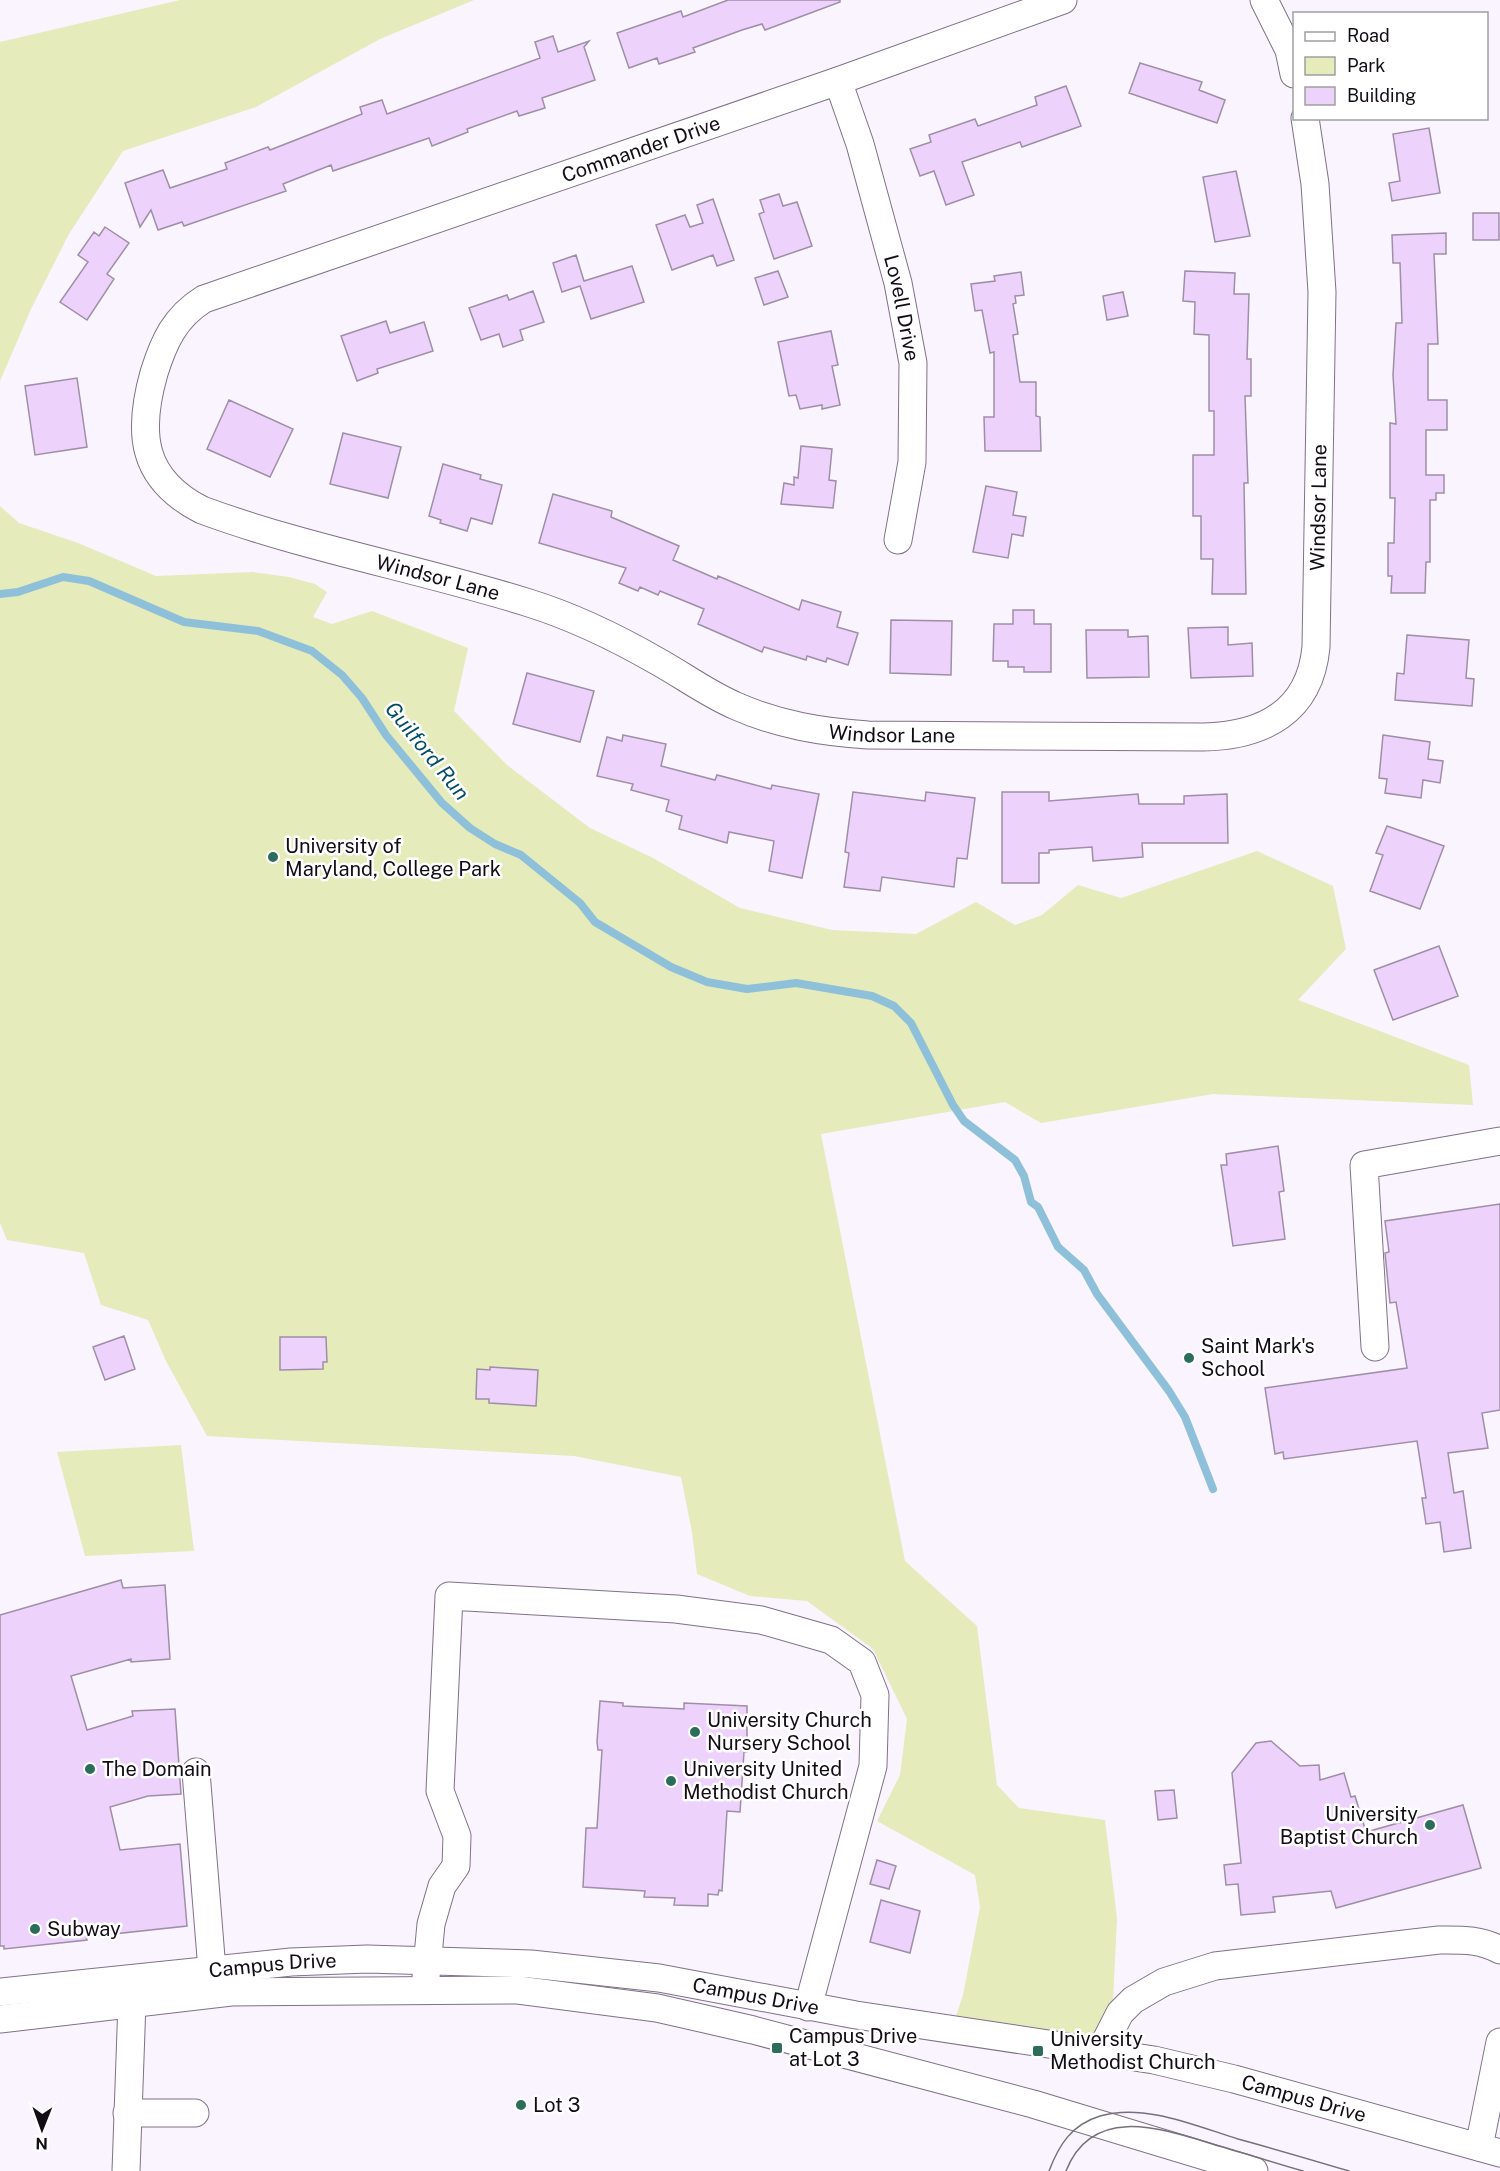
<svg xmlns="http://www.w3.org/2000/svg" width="1500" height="2171" viewBox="0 0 1500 2171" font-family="'Public Sans',sans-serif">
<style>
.green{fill:#e5ebbb}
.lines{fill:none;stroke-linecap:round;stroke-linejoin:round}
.stream{stroke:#8ec1d9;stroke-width:8}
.building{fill:#edd2fc;stroke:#9e8fa6;stroke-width:1.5}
.minor-casing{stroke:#7f7187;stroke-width:29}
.minor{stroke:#fff;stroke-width:27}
.tram{stroke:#76707a;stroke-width:1.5}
.poi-dot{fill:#2c6c5a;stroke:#fff;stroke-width:2}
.labels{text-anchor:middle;stroke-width:5;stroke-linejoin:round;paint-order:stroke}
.street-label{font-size:20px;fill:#120c15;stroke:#fff}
.poi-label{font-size:20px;fill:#120c15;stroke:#fff;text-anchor:start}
.water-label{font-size:21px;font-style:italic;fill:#034c64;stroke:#fff}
</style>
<rect width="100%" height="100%" fill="#faf4fe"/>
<path class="green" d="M 180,0 L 474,0 L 380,39 L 256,107 L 123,151 L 69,234 L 31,309 L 0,381 L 0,42 Z
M 0,506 L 19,523 L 78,543 L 156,576 L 253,572 L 289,577 L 315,584 L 327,592 L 313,617 L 332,624 L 372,611 L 468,648 L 454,711 L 507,765 L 590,828 L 653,858 L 740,908 L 832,930 L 916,934 L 976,902 L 1015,925 L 1042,915 L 1078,885 L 1121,898 L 1257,851 L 1333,886 L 1346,949 L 1298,1000 L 1469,1065 L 1473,1105 L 1213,1094 L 1041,1123 L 1005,1102 L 821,1134 L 905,1561 L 977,1626 L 997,1785 L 1019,1808 L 1105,1820 L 1117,1918 L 1110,2064 L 956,2016 L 963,1995 L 980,1907 L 975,1875 L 877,1821 L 900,1775 L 907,1719 L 873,1649 L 807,1601 L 750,1596 L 697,1574 L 692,1532 L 681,1477 L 574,1456 L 207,1436 L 166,1361 L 148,1320 L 101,1305 L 84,1253 L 7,1240 L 0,1223 Z
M 181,1445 L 194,1551 L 85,1556 L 57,1452 Z"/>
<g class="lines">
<path class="stream" d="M 0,594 L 18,592 L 63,577 L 89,581 L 184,622 L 258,631 L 312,651 L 342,675 L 362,698 L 386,735 L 442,803 L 470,828 L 495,844 L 521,855 L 580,903 L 595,922 L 671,967 L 707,982 L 747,989 L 796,983 L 872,996 L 894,1006 L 911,1023 L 953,1105 L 964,1121 L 1015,1160 L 1024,1176 L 1031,1202 L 1038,1207 L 1058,1247 L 1084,1270 L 1097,1294 L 1169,1391 L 1185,1417 L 1213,1489"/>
</g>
<path class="building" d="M 728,0 L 840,0 L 840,2 L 765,30 L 762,24 L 742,30 L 693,48 L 695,52 L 659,64 L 657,58 L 629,68 L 617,33 L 681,11 L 683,17 Z
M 553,36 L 558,52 L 589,41 L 584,47 L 595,80 L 542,98 L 545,108 L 519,116 L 517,111 L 467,129 L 468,132 L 432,146 L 429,138 L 333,171 L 331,165 L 283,184 L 286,191 L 184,226 L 182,222 L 158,230 L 151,210 L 140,227 L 125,183 L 163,170 L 170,188 L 227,169 L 225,163 L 268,147 L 270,150 L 362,114 L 360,107 L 382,100 L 387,114 L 540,58 L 535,42 Z
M 1140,63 L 1202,82 L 1199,90 L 1225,100 L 1217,123 L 1129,93 Z
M 1066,86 L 1081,126 L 1022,147 L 1020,142 L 962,162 L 974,195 L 946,205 L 934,171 L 920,176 L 910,149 L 931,142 L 929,135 L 975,119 L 978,126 L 1037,105 L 1035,97 Z
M 1429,128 L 1440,193 L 1392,201 L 1389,183 L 1400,181 L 1393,134 Z
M 1236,171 L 1250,236 L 1215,242 L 1203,177 Z
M 779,194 L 783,206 L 797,202 L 812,246 L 774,259 L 759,214 L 764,212 L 760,200 Z
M 713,199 L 734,260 L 717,266 L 713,255 L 672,270 L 656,225 L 685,215 L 690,227 L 703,223 L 697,205 Z
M 1473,213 L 1499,213 L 1499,240 L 1473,240 Z
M 105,227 L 129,243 L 107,274 L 114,279 L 87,320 L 60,302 L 88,262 L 78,255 L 94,232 L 99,236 Z
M 1446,233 L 1446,254 L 1434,254 L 1438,344 L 1428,344 L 1428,400 L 1447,400 L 1447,430 L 1426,430 L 1426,475 L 1444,475 L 1444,493 L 1436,493 L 1436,500 L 1430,500 L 1430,562 L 1426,562 L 1425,593 L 1391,593 L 1392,576 L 1388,576 L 1388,543 L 1394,543 L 1395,498 L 1390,498 L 1390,423 L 1396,424 L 1393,375 L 1396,323 L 1402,323 L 1400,263 L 1393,263 L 1392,235 Z
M 576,255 L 584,281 L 632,266 L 644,302 L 591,319 L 580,286 L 562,292 L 553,263 Z
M 778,271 L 788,297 L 764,305 L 755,278 Z
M 1185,271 L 1235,273 L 1234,294 L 1249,294 L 1247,359 L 1251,359 L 1251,396 L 1245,396 L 1248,483 L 1244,483 L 1246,594 L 1212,594 L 1213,559 L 1201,559 L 1201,516 L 1193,516 L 1193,455 L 1214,455 L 1214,411 L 1209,411 L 1209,335 L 1194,334 L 1195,302 L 1183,301 Z
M 1021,272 L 1024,295 L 1015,296 L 1016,303 L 1013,304 L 1018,334 L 1013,335 L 1020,382 L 1036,382 L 1036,416 L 1040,417 L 1041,451 L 985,451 L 984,417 L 994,417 L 994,352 L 990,353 L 982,310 L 975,311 L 971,284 L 995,281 L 994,276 Z
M 533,291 L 544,322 L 520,330 L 523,340 L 503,347 L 499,334 L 481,340 L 469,308 L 507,295 L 509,300 Z
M 1123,292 L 1128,316 L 1107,320 L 1103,296 Z
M 386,321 L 390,333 L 424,322 L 433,351 L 377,369 L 378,373 L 357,381 L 341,336 Z
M 831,331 L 838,365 L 832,366 L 840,405 L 822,409 L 822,405 L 800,409 L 796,395 L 789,396 L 778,342 Z
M 77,378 L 87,447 L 35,455 L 25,386 Z
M 229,400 L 293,429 L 270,477 L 207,449 Z
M 343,433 L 401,447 L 388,498 L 330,484 Z
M 801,446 L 832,449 L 829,480 L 836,481 L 833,508 L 781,504 L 784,483 L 794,485 L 794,477 L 798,478 Z
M 443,464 L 481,475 L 480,479 L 502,485 L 492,524 L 471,518 L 467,531 L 440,523 L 441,520 L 429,516 Z
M 986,486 L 1017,492 L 1013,515 L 1026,517 L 1023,536 L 1012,534 L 1008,558 L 973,552 Z
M 553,494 L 612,511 L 611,517 L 679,546 L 673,560 L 717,579 L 718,576 L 799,610 L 802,600 L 841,612 L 837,627 L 858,633 L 848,665 L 827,658 L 826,662 L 807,656 L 806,660 L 764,647 L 762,652 L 698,624 L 704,609 L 660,591 L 658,595 L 640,587 L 638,591 L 619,583 L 626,568 L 539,543 Z
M 1013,610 L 1034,610 L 1034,624 L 1051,624 L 1051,672 L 1024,672 L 1024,667 L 1008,667 L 1008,661 L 993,661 L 994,624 L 1013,624 Z
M 891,620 L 952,621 L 951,675 L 890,673 Z
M 1228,627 L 1228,645 L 1252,643 L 1253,676 L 1191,678 L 1188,628 Z
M 1086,630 L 1128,630 L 1128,637 L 1148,636 L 1149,677 L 1087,678 Z
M 1407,635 L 1469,640 L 1466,678 L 1474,679 L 1472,706 L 1395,700 L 1397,673 L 1404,674 Z
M 527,673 L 594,691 L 580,742 L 513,724 Z
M 623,735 L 666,744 L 661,766 L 715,780 L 717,775 L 771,789 L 772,785 L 819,794 L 802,878 L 769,871 L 774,841 L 729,832 L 727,843 L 679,829 L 682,816 L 666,811 L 669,800 L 631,790 L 633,784 L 597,776 L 607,737 L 622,741 Z
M 1383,735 L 1430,742 L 1428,759 L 1443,761 L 1440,783 L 1423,780 L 1421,798 L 1385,793 L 1387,779 L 1379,778 Z
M 853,792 L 925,801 L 926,792 L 975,798 L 967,859 L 957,858 L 954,887 L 882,877 L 880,891 L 844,887 L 849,853 L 845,852 Z
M 1002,792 L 1049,792 L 1049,801 L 1138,794 L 1139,804 L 1184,804 L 1184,796 L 1227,794 L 1228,843 L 1142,843 L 1143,857 L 1093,861 L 1092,847 L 1049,850 L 1049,853 L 1039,853 L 1039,883 L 1002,883 Z
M 1387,826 L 1444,846 L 1420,909 L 1370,891 L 1383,855 L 1376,853 Z
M 1439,946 L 1458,996 L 1393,1020 L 1374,970 Z
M 1278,1146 L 1284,1191 L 1279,1192 L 1285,1239 L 1233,1246 L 1221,1165 L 1227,1165 L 1226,1154 Z
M 1500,1204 L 1500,1410 L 1482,1413 L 1488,1448 L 1448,1453 L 1454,1493 L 1463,1491 L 1471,1548 L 1444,1552 L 1440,1522 L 1426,1524 L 1422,1498 L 1426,1498 L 1417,1441 L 1284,1459 L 1283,1452 L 1275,1454 L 1265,1388 L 1407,1368 L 1396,1302 L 1390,1303 L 1385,1253 L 1389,1252 L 1385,1221 Z
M 124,1336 L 135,1369 L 105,1380 L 93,1347 Z
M 280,1337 L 326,1337 L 327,1362 L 323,1362 L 323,1369 L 280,1370 Z
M 490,1367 L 538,1370 L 536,1406 L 489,1403 L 489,1399 L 476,1399 L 477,1369 L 490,1370 Z
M 121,1580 L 123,1588 L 165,1585 L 170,1659 L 131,1662 L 131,1659 L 71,1676 L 87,1730 L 133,1716 L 132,1711 L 175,1709 L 181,1794 L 148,1796 L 110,1807 L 120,1850 L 180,1844 L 187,1926 L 86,1937 L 87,1940 L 4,1949 L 4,1946 L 0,1946 L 0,1615 Z
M 600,1701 L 623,1703 L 623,1706 L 684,1709 L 684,1703 L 747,1706 L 747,1752 L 744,1752 L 740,1812 L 727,1811 L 722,1891 L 719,1890 L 718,1895 L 708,1894 L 708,1906 L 674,1905 L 675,1898 L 644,1897 L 645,1891 L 583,1887 L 586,1828 L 597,1828 L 602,1750 L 598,1750 L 597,1742 Z
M 1271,1741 L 1300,1766 L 1319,1765 L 1320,1780 L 1344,1773 L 1351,1797 L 1355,1796 L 1366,1832 L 1463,1805 L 1481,1868 L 1336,1908 L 1331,1891 L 1273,1897 L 1275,1912 L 1241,1915 L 1238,1884 L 1226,1885 L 1224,1865 L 1241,1863 L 1232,1773 L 1256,1743 Z
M 1174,1790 L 1177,1818 L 1158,1820 L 1155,1791 Z
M 877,1860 L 896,1866 L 889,1889 L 870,1884 Z
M 881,1900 L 920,1911 L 910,1953 L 870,1942 Z"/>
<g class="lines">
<defs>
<g id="minor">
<path id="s1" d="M 1063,0 L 838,81 L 204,299 C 175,317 164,341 154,373 C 137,433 141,479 202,510 C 308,549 421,569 529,603 C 574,617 617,638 657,661 C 684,676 708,694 736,706 C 779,725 822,732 868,735 L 1203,737 C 1263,736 1310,712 1316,647 L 1322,292 L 1315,184 L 1305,118"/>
<path d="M 1264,0 L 1289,50 L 1294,74"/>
<path id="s2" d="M 838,81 L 860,144 L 898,283 L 913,363 L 912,462 L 898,540"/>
<path d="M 1375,1347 L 1364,1165 L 1500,1141"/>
<path d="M 196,1772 L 212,1970"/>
<path d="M 426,1977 L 431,1924 L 442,1886 L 456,1866 L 457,1836 L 440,1791 L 449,1596 L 676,1609 L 761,1620 L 831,1640 L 862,1662 L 875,1695 L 873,1766 L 808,2007"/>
<path id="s3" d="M 0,1992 L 291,1962 L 367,1959 L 531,1964 L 659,1978 L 856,2015 L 1154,2060 L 1234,2079 L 1500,2153"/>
<path d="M 0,2019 L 231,1992 L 518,1990 L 657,2008 L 753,2030 L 1033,2104 L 1254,2171"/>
<path d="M 1100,2052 L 1120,2013 L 1133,2000 L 1164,1982 L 1215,1966 L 1439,1940 C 1461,1940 1480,1939 1500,1950"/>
<path d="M 127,2113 L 195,2113"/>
<path d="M 1479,2147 L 1500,2042"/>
<path d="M 126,2171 L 132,2002"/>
</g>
</defs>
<use href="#minor" class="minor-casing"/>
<use href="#minor" class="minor"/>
<path class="tram" d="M 1049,2171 C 1059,2145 1071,2125 1100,2116 C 1144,2103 1196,2126 1238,2139 C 1275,2149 1312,2160 1349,2171
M 1066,2171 C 1093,2102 1166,2130 1219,2146 C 1247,2154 1275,2163 1303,2171"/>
</g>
<g class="poi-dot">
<circle cx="273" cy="857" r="6"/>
<circle cx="1189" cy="1358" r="6"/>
<circle cx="695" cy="1732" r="6"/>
<circle cx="90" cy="1769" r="6"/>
<circle cx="671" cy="1781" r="6"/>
<circle cx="1430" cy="1825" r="6"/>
<circle cx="35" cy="1929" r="6"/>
<rect x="771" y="2042" width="12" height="12" rx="3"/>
<rect x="1032" y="2045" width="12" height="12" rx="3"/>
<circle cx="521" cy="2105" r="6"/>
</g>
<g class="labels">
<g class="street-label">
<text transform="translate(641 149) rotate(-19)" y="7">Commander Drive</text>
<text dy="7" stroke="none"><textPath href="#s2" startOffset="236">Lovell Drive</textPath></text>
<text dy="7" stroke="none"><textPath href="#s1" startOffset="2506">Windsor Lane</textPath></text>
<text dy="7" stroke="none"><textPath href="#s1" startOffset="1408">Windsor Lane</textPath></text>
<text dy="7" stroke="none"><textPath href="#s1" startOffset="1894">Windsor Lane</textPath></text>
<text dy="7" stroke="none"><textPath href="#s3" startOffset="274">Campus Drive</textPath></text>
<text dy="7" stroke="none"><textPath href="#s3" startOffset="760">Campus Drive</textPath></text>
<text dy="7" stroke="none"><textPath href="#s3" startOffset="1318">Campus Drive</textPath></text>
</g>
<g class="poi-label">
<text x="285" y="853">University of<tspan x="285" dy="23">Maryland, College Park</tspan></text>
<text x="1201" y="1353">Saint Mark's<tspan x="1201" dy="23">School</tspan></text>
<text x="707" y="1727">University Church<tspan x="707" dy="23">Nursery School</tspan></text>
<text x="102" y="1776">The Domain</text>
<text x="683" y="1776">University United<tspan x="683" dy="23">Methodist Church</tspan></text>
<text x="1418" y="1821" text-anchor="end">University<tspan x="1418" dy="23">Baptist Church</tspan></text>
<text x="47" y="1936">Subway</text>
<text x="789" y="2043">Campus Drive<tspan x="789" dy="23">at Lot 3</tspan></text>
<text x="1050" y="2046">University<tspan x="1050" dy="23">Methodist Church</tspan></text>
<text x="533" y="2112">Lot 3</text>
</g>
<g class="water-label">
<text transform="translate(427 751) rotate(51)" y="7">Guilford Run</text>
</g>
</g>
<rect x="1293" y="12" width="195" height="108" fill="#ffffff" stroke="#a09ea1" stroke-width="1.5"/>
<rect x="1305" y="32" width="30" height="9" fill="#ffffff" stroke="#a09ea1" stroke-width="1.5"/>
<text x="1347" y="42" font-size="18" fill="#120c15">Road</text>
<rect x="1305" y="57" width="30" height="18" fill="#e5ebbb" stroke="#a09ea1" stroke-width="1.5"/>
<text x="1347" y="72" font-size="18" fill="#120c15">Park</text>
<rect x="1305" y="87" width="30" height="18" fill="#edd2fc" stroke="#a09ea1" stroke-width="1.5"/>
<text x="1347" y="102" font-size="18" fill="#120c15">Building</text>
<g transform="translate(42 2129) rotate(181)" stroke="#ffffff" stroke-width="4.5" paint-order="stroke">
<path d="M0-4.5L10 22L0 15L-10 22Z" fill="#120c15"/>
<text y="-9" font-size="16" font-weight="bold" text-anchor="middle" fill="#120c15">N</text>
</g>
</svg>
